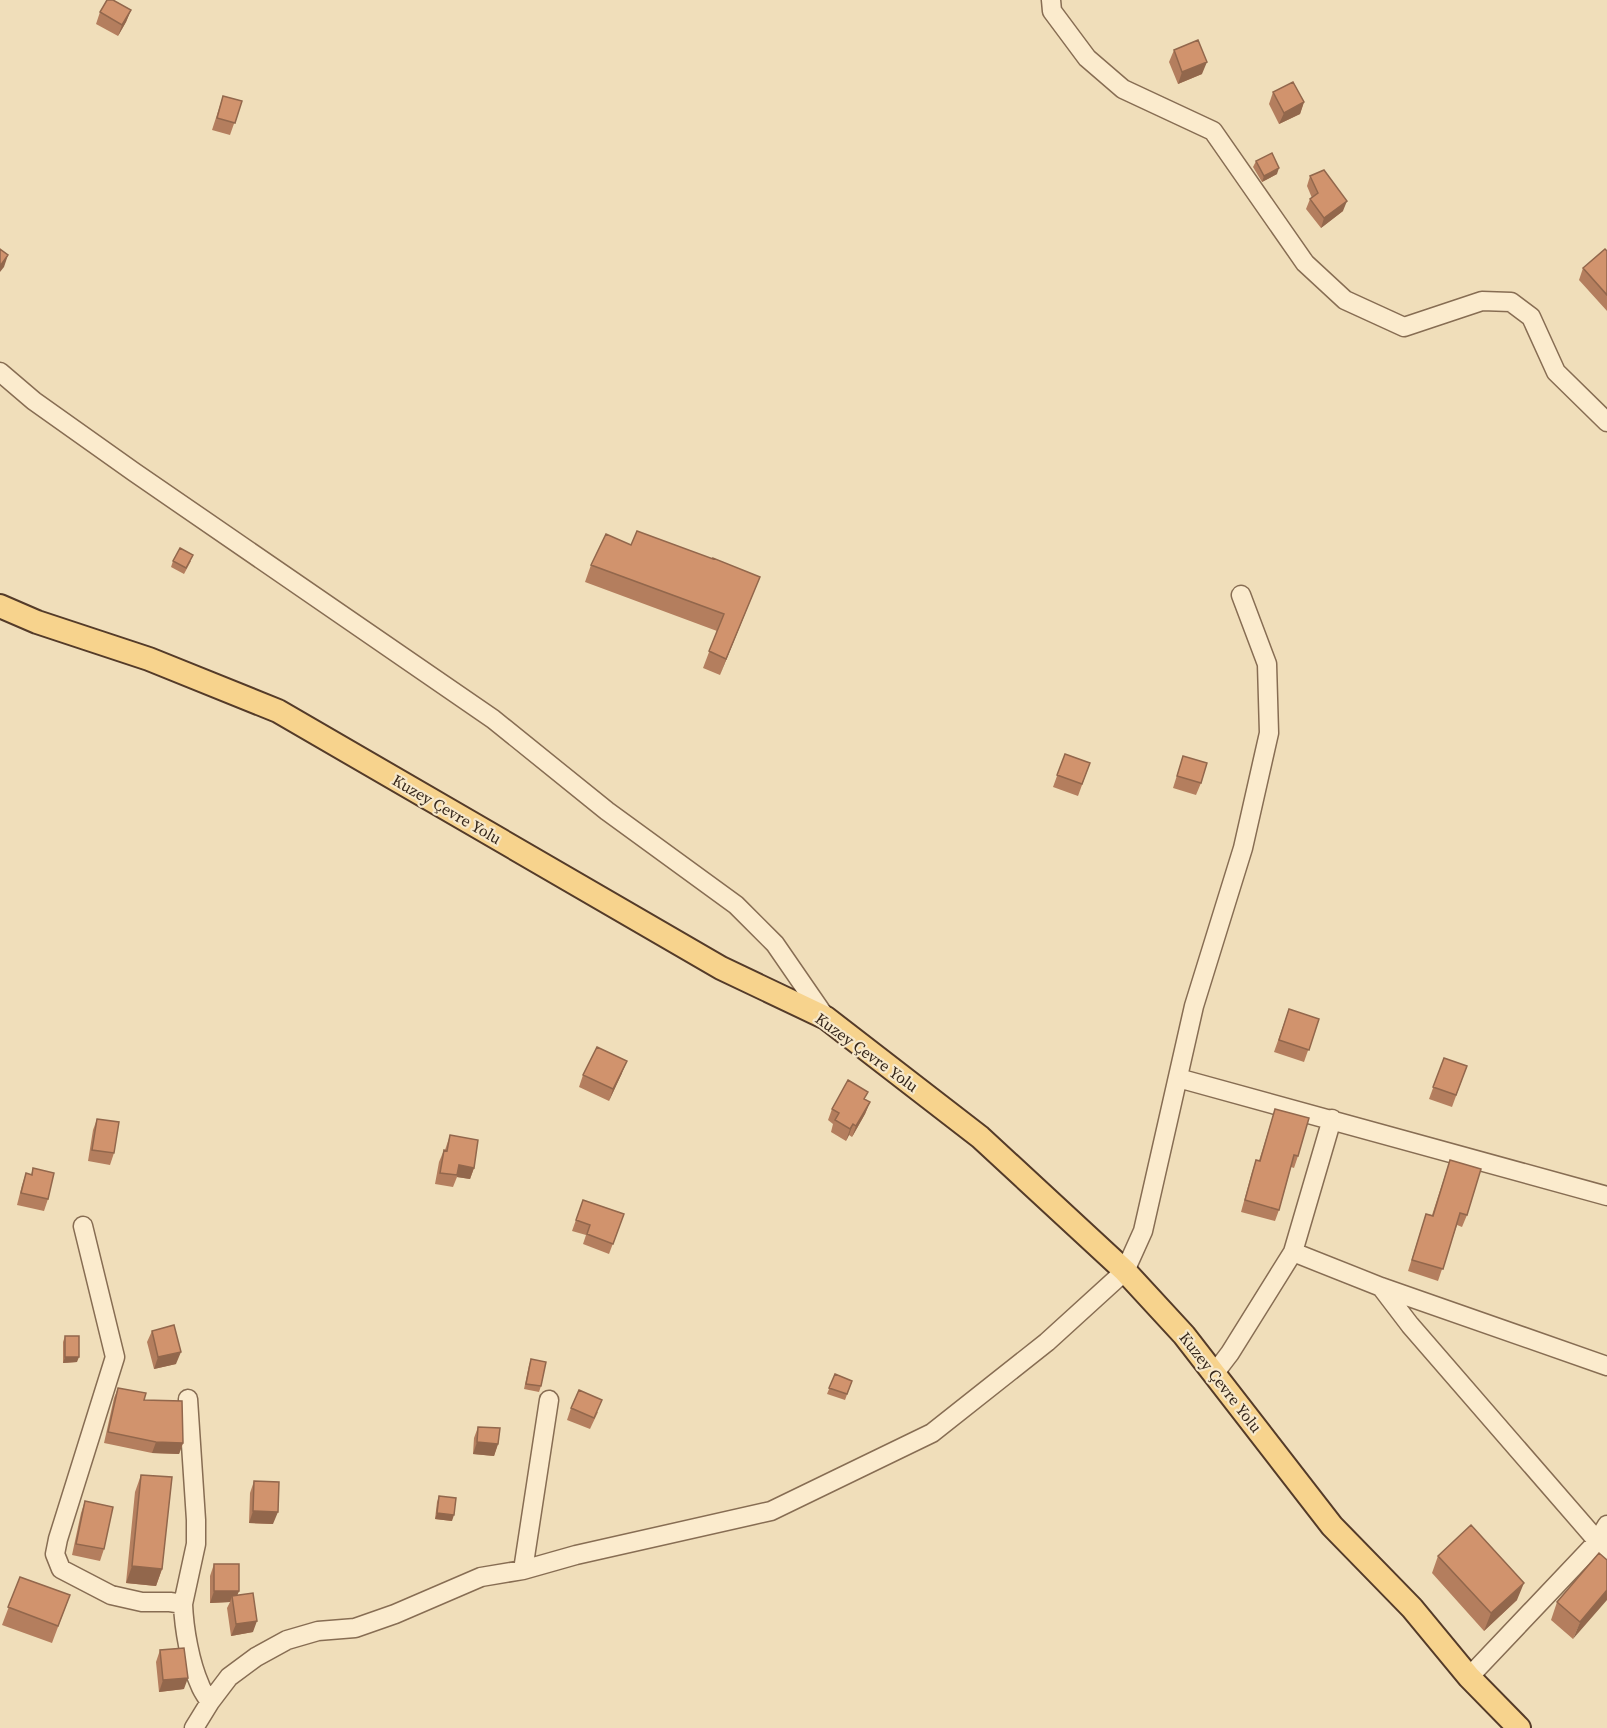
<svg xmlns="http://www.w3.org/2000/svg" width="1607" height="1728" viewBox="0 0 1607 1728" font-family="'Source Serif 4',serif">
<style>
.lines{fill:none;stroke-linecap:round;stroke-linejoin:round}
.minor-casing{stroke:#876d53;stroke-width:21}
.major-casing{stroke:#543b29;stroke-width:26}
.minor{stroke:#fbebcd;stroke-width:18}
.major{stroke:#f7d38d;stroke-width:22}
.wall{fill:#b47e5e}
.shaded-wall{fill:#92674c}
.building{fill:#d1936d;stroke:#92674c;stroke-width:1.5}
.labels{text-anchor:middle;stroke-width:4.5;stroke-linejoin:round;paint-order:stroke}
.street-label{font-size:16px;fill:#35261a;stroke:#f7e8ca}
</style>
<rect width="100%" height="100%" fill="#f0deba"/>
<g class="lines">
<defs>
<path id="minor" d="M 1051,0 L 1052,11 L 1087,58 L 1123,89 L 1213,131 L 1305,263 L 1345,300 L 1404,327 L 1482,301 L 1511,302 L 1531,317 L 1556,372 L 1607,422
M 0,372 L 34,401 L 134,472 L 493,719 L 607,811 L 736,905 L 775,944 L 826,1018
M 1178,1078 L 1607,1196
M 83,1226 L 115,1357 L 58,1539 L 55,1554 L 61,1569 L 111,1595 L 142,1602 L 170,1602 L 183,1604 C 184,1629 190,1663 200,1685 C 202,1691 206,1696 210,1702
M 1293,1252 L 1381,1287 L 1607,1366
M 1381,1287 L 1410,1325 L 1607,1552
M 1214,1374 L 1230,1353 L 1293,1252 L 1332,1119
M 523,1570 L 549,1400
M 183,1604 L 196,1544 L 196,1520 L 188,1399
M 1469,1677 L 1597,1542 L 1607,1525
M 194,1728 L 210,1702 L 229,1677 L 256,1657 L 287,1640 L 318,1631 L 355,1628 L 395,1614 L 481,1577 L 523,1570 L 576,1555 L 771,1511 L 932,1433 L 1047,1342 L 1125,1271 L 1143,1231 L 1194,1006 L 1243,848 L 1269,733 L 1267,664 L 1241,595"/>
<path id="major" d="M 0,606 L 37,622 L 149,659 L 278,711 L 721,968 L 826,1018 L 980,1137 L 1125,1271 L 1184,1335 L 1332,1526 L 1412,1608 L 1469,1677 L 1519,1728"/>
</defs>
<use href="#minor" class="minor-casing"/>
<use href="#major" class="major-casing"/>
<use href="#minor" class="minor"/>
<use href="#major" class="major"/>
</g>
<path class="wall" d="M 131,10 L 126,22 L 118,36 L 96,24 L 100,12 Z
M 1174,50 L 1202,74 L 1178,84 L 1169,62 Z
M 1273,92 L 1304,102 L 1300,114 L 1279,124 L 1269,104 Z
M 223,96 L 242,101 L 230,135 L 212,130 Z
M 1256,161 L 1277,174 L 1262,182 L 1253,167 Z
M 1310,176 L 1343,211 L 1321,228 L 1306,209 L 1310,199 L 1312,198 L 1307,186 Z
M 1607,251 L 1607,311 L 1579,280 L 1583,268 Z
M 631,545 L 753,594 L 720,675 L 703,668 L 717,631 L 585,582 L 591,565 Z
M 173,561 L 191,561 L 184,574 L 171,567 Z
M 1065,754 L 1090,763 L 1078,796 L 1053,787 Z
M 1183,756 L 1201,783 L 1196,795 L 1173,788 Z
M 1289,1009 L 1319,1019 L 1304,1062 L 1274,1052 Z
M 1444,1058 L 1467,1066 L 1452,1107 L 1429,1099 Z
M 622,1073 L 609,1101 L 579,1087 L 583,1075 Z
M 865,1099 L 870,1102 L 865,1114 L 852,1137 L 849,1135 L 846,1141 L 831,1132 L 833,1124 L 828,1120 L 832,1109 Z
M 1275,1109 L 1298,1156 L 1294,1168 L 1291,1167 L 1279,1210 L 1275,1221 L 1241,1212 L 1252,1172 L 1256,1160 L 1259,1161 Z
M 97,1119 L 114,1153 L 110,1165 L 88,1161 L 93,1130 Z
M 450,1135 L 474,1168 L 470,1179 L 457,1177 L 453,1187 L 435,1184 L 439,1162 L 444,1150 L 445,1150 Z
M 1450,1160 L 1467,1215 L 1462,1227 L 1457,1225 L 1438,1281 L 1408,1271 L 1426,1214 L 1432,1215 Z
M 33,1168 L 48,1199 L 44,1211 L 17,1205 L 22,1185 L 26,1173 L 31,1175 Z
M 583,1200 L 624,1214 L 609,1254 L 583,1244 L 586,1235 L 572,1231 Z
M 152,1331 L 176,1364 L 154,1369 L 147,1342 Z
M 65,1336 L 77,1362 L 63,1363 L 63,1342 Z
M 531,1359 L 541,1386 L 539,1392 L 524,1389 L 529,1365 Z
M 835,1374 L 852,1381 L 845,1400 L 827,1394 Z
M 118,1388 L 183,1443 L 179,1454 L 152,1453 L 104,1443 L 114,1398 Z
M 571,1408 L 598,1412 L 590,1429 L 567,1420 Z
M 478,1427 L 498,1444 L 494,1456 L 473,1454 L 474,1438 Z
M 141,1475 L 162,1569 L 156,1586 L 126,1583 L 135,1492 Z
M 254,1481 L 273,1524 L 249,1523 L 250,1493 Z
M 439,1496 L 452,1521 L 435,1519 L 437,1502 Z
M 85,1501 L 104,1549 L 100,1561 L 72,1555 L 81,1513 Z
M 1438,1556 L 1517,1600 L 1484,1631 L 1432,1573 Z
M 1607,1560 L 1573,1639 L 1551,1620 L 1557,1602 Z
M 214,1564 L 239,1591 L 237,1596 L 253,1632 L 231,1636 L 227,1608 L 230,1602 L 210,1603 L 210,1576 Z
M 20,1577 L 70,1595 L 52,1643 L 2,1625 Z
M 160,1650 L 184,1689 L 159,1692 L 156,1662 Z"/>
<path class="shaded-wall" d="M 131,10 L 126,22 L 118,36 L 122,25 Z
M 1207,62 L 1202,74 L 1178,84 L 1182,72 Z
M 1304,102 L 1300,114 L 1279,124 L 1284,113 Z
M 1279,168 L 1277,174 L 1262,182 L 1264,176 Z
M 1347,201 L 1343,211 L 1321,228 L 1324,218 Z
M 8,255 L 4,267 L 0,272 L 0,266 Z
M 760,577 L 753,594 L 720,675 L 726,659 Z
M 627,1061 L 622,1073 L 609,1101 L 613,1089 Z
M 870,1102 L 865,1114 L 852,1137 L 856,1126 Z
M 853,1124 L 849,1135 L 846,1141 L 850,1129 Z
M 459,1165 L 474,1168 L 470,1179 L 457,1177 Z
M 181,1352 L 176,1364 L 154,1369 L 158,1357 Z
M 65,1357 L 79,1357 L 77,1362 L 63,1363 Z
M 156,1442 L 183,1443 L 179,1454 L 152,1453 Z
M 477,1442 L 498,1444 L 494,1456 L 473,1454 Z
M 253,1511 L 278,1512 L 273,1524 L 249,1523 Z
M 437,1513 L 454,1515 L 452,1521 L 435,1519 Z
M 132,1566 L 162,1569 L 156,1586 L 126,1583 Z
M 1524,1583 L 1517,1600 L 1484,1631 L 1491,1613 Z
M 1607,1590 L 1607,1600 L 1573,1639 L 1580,1622 Z
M 214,1591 L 239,1591 L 234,1602 L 232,1596 L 230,1602 L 210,1603 Z
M 257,1621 L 253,1632 L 231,1636 L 236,1624 Z
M 188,1678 L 184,1689 L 159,1692 L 163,1680 Z"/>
<path class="building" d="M 107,0 L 113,0 L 131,10 L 122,25 L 100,12 Z
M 1198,40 L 1207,62 L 1182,72 L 1174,50 Z
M 1293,82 L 1304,102 L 1284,113 L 1273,92 Z
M 223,96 L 242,101 L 235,123 L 217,118 Z
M 1272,153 L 1279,168 L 1264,176 L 1256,161 Z
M 1324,170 L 1347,201 L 1324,218 L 1310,199 L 1318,193 L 1310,176 Z
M 0,249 L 8,255 L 0,266 Z
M 1605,249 L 1607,251 L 1607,295 L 1583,268 Z
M 637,531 L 713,559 L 713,558 L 760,577 L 726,659 L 709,651 L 724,614 L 591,565 L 606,534 L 631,545 Z
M 180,548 L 193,555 L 186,568 L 173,561 Z
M 1065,754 L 1090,763 L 1082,784 L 1057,775 Z
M 1183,756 L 1207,763 L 1201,783 L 1177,776 Z
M 1289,1009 L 1319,1019 L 1309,1050 L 1279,1040 Z
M 597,1047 L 627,1061 L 613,1089 L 583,1075 Z
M 1444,1058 L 1467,1066 L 1456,1095 L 1433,1087 Z
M 848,1080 L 868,1092 L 864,1099 L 870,1102 L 856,1126 L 853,1124 L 850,1129 L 835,1120 L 839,1113 L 832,1109 Z
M 1275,1109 L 1309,1118 L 1298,1156 L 1294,1155 L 1279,1210 L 1245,1200 L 1256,1160 L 1260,1161 Z
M 97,1119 L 119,1122 L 114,1153 L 92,1150 Z
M 450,1135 L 478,1140 L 474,1168 L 459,1165 L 457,1175 L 440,1173 L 444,1150 L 447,1151 Z
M 1450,1160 L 1481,1169 L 1467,1215 L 1460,1213 L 1443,1269 L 1412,1260 L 1426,1214 L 1433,1216 Z
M 33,1168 L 54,1173 L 48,1199 L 21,1193 L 26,1173 L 32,1175 Z
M 583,1200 L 624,1214 L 613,1244 L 587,1234 L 590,1225 L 576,1220 Z
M 174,1325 L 181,1352 L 158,1357 L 152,1331 Z
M 65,1336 L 79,1336 L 79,1357 L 65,1357 Z
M 531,1359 L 546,1362 L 541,1386 L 526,1384 Z
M 835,1374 L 852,1381 L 847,1394 L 829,1388 Z
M 118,1388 L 146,1393 L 144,1400 L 182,1401 L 183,1443 L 156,1442 L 108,1432 Z
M 579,1390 L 602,1400 L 594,1418 L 571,1408 Z
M 478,1427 L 500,1428 L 498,1444 L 477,1442 Z
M 141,1475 L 172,1477 L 162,1569 L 132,1566 Z
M 254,1481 L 279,1482 L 278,1512 L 253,1511 Z
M 439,1496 L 456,1498 L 454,1515 L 437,1513 Z
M 85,1501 L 113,1507 L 104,1549 L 76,1544 Z
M 1471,1525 L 1524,1583 L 1491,1613 L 1438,1556 Z
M 1599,1553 L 1607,1560 L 1607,1590 L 1580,1622 L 1557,1602 Z
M 214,1564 L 239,1564 L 239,1591 L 214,1591 Z
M 20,1577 L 70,1595 L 58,1626 L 8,1607 Z
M 253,1593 L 257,1621 L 236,1624 L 232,1596 Z
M 184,1648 L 188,1678 L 163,1680 L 160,1650 Z"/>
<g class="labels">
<g class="street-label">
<text transform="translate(447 809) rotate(30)" y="6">Kuzey Çevre Yolu</text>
<text transform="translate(867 1052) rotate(36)" y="6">Kuzey Çevre Yolu</text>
<text transform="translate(1221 1382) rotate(52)" y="6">Kuzey Çevre Yolu</text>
</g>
</g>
</svg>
